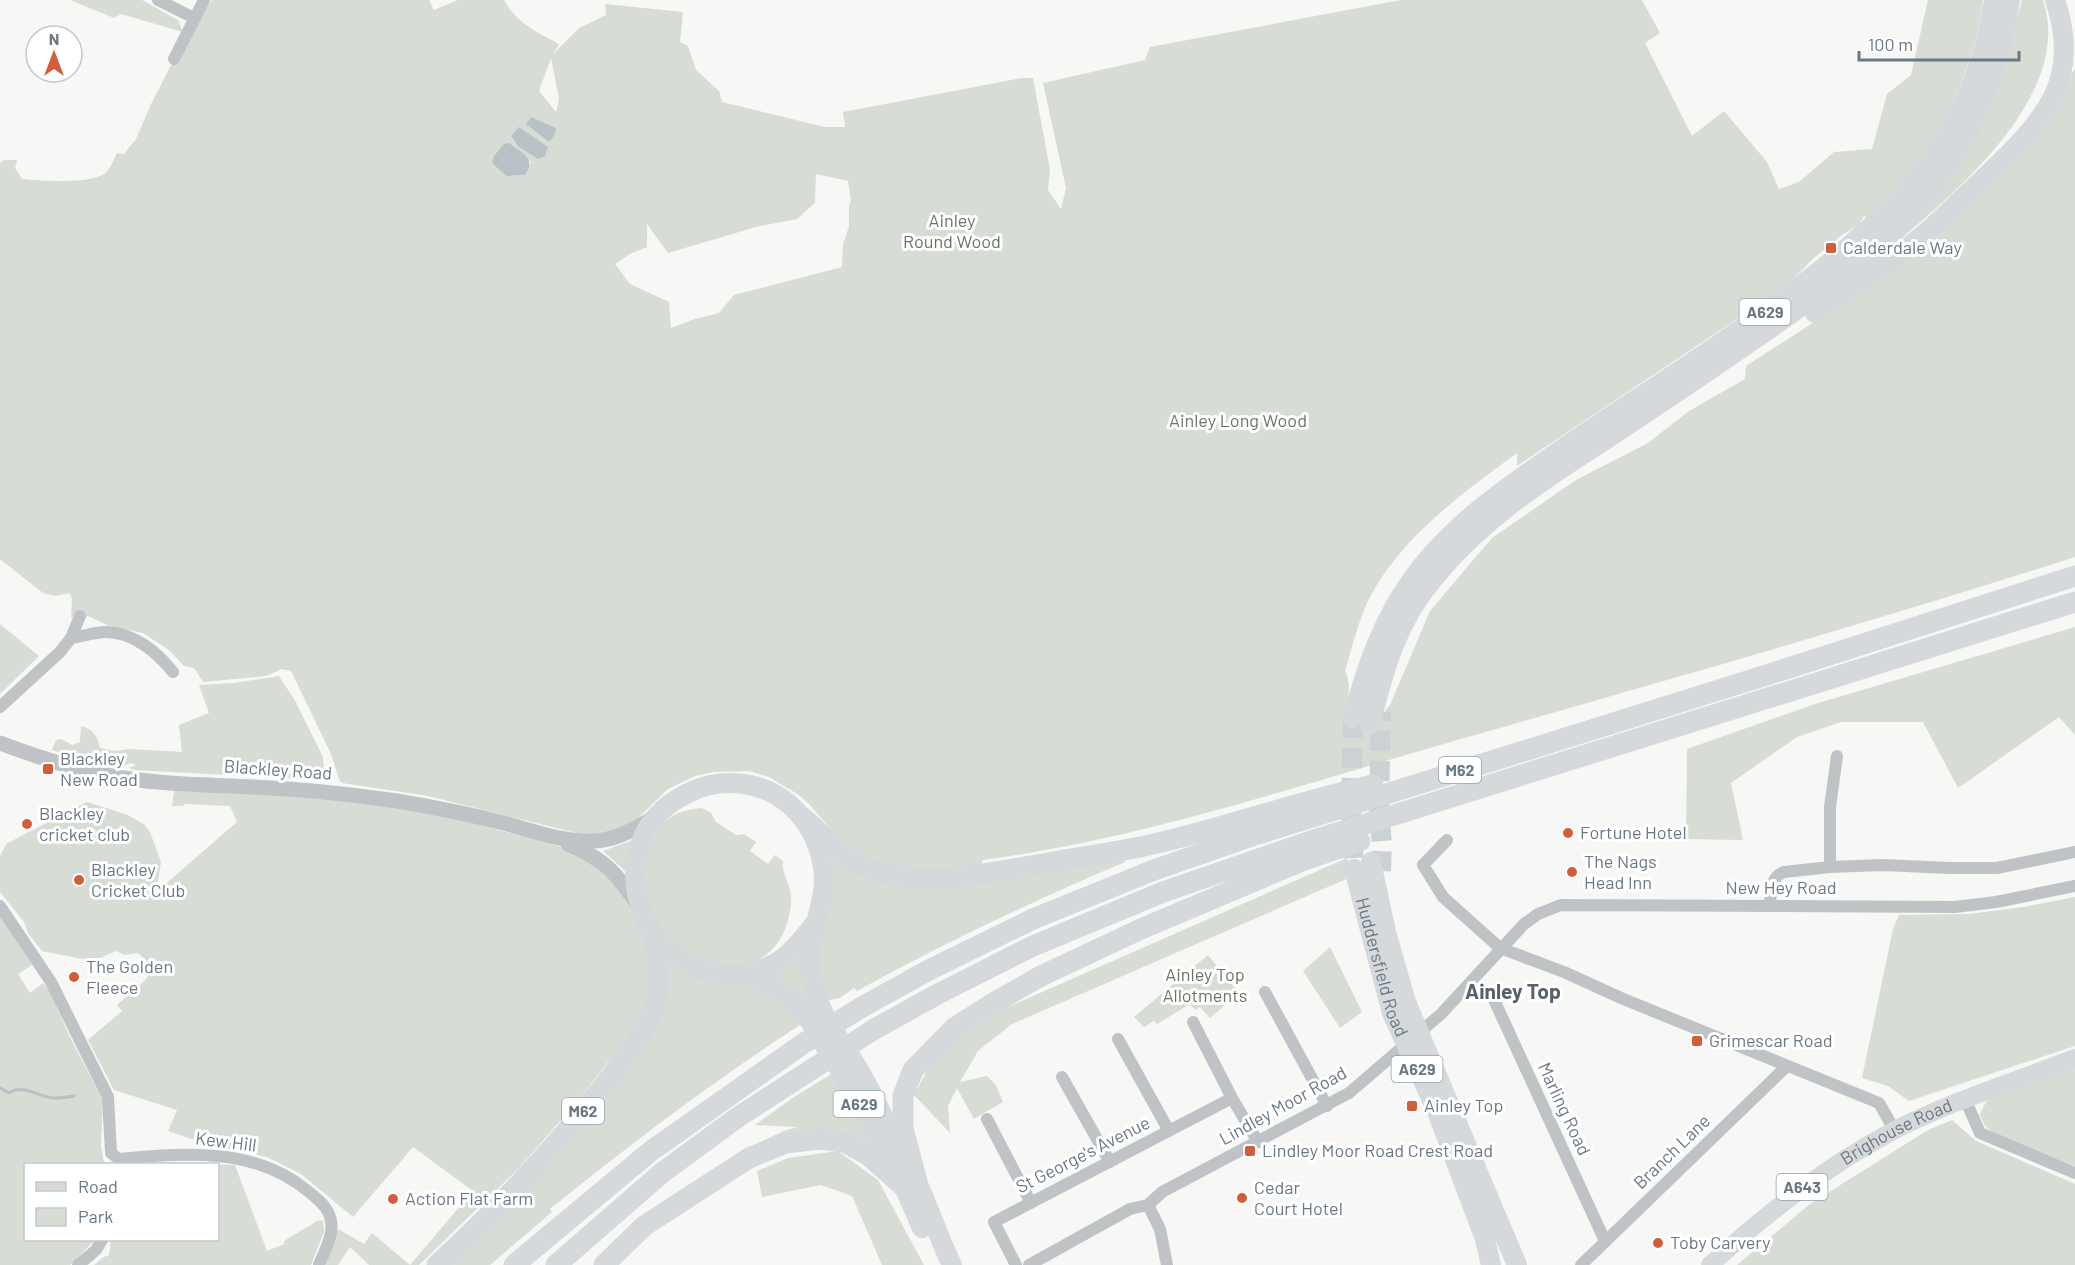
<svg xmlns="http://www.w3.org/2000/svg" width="2075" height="1265" viewBox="0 0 2075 1265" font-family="Barlow,sans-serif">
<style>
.green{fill:#d7dcd5;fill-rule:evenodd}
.water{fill:#b8c2c6}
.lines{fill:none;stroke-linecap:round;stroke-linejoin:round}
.stream{stroke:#b8c2c6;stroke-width:3}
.trunk-tunnel{stroke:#ccd1d3;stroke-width:20;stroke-dasharray:20 10;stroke-linecap:butt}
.minor{stroke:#bfc3c6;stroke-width:12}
.tertiary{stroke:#bfc3c6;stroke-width:15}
.primary{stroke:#d5d9dc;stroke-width:18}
.trunk{stroke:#d5d9dc;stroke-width:20}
.motorway{stroke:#d5d9dc;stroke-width:21}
.poi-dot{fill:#d35c3a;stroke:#fff;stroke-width:2}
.labels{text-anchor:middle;stroke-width:6;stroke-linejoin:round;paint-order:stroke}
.shield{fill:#fff;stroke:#96a0a8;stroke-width:1.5}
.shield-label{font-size:16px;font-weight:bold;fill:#697883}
.park-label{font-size:18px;fill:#677664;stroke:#fff}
.poi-label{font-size:18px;fill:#697883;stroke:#fff;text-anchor:start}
.street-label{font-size:18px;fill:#697883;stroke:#fff}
.quarter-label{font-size:21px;font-weight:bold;fill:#576169;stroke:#fff}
</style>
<rect width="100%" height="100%" fill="#f7f7f5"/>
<path class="green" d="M 70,0 L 142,0 L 178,20 L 183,32 L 121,14 L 114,18 Z
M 212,0 L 429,0 L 434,10 L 458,0 L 504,0 C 515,22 538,33 559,44 L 554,53 L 579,28 L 606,15 L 605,4 L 683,12 L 680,42 L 688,46 L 696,70 L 719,91 L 722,102 L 825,127 L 845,127 L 843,112 L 1022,78 L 1033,78 L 1050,170 L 1048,190 L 1061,209 L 1066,188 L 1043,83 L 1145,60 L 1150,47 L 1401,0 L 1642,0 L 1660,33 L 1645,43 L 1692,136 L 1724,111 L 1767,162 L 1779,189 L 1799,182 L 1834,152 L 1872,149 L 1887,94 L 1911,75 L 1928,0 L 1983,0 C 1978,53 1947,124 1916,167 C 1903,186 1886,203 1870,220 L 1864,216 L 1859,225 L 1842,235 L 1816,256 L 1785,287 L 1517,466 L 1517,453 C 1463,493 1406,533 1372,593 C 1359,617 1353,645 1345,671 C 1346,674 1348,676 1348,680 C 1351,696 1342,719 1362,729 L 1373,726 L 1390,705 L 1430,611 L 1492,538 L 1576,480 L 1648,443 L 1689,411 L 1745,379 L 1746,366 L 1819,319 L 1987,186 L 2075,69 L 2075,557 C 1867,624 1657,683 1447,743 C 1293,787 1142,839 983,860 L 981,864 L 946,870 L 904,870 L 851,853 L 810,805 L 799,795 L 769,777 L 749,771 L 713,772 L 695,776 L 668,789 L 638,818 L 626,825 L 612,831 L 596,834 L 576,833 L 428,796 L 342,783 L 339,779 L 331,754 L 291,671 L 282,669 L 266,676 L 203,682 L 194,668 L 184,666 L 169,650 L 143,633 L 109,626 L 88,616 L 71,617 L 72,599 L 70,593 L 55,596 L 43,593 L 0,559 L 0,163 L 4,160 L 17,160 L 15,168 L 22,179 C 40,181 90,184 104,174 C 110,170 114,159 117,153 L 124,154 L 136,139 L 151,104 L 187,34 ZM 551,58 L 559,99 L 556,112 L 539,91 ZM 512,145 L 531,162 L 525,175 L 506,176 L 492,163 ZM 816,174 L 848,181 L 851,200 L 849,206 L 849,226 L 843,245 L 842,267 L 734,295 L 719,313 L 695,319 L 671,328 L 669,302 L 630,284 L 615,264 L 630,254 L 647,247 L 647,224 L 668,253 L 756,227 L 797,219 L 815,203 Z
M 2022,0 L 2043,0 C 2075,95 1953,195 1890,248 L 1895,237 L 2009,47 Z
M 0,624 L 39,656 L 0,694 Z
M 2075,627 L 2075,735 L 2059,717 L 1958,788 L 1923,722 L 1841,722 L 1797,737 L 1731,783 L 1743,840 L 1686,839 L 1687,749 L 1815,704 Z
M 279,676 L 294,699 L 323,757 L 324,770 L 321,780 L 134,770 L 129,768 L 136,765 L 131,763 L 120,767 L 110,763 L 85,761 L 52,750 L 56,740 L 61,739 L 72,745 L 80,742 L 81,726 C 94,730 97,735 100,748 L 114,751 L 130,749 L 182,752 L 179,725 L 209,713 L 199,685 L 234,683 Z
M 174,791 L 270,794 L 347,800 L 411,809 L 466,821 L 579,852 L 607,870 L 631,906 L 648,947 L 651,993 L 623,1053 L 608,1062 L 581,1097 L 520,1167 L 419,1265 L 369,1265 L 350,1247 L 338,1265 L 326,1265 L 338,1229 L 364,1244 L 372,1233 L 410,1265 L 473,1191 L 413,1147 L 353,1217 L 301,1174 L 267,1157 L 213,1146 L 168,1131 L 177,1110 L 114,1090 L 88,1040 L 122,1011 L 117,1005 C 128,995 150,981 152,966 L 138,953 L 125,955 L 116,951 L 93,961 L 42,951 L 28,933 L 24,922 L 0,892 L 0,856 L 6,844 L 50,821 L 45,811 L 54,806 L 60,816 L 87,802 L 128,815 L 145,825 L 150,832 L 161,862 L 157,887 L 162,887 L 237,822 L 230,806 L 184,804 L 183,806 L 172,806 Z
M 702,808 L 711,813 L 716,822 L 736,835 L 744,834 L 756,842 L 750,851 L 768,864 L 775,855 L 783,861 C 782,871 786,877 789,887 C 793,898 791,911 787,923 C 773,972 722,974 683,951 C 678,948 674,942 670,937 C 665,932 660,926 655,920 C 647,908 641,872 645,858 C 646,853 650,847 652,841 C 664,817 675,811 702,808 Z
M 633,840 L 626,872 L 603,851 Z
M 832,858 L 868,875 L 1123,858 L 1125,862 C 1033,901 944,943 857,991 L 854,988 L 840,998 L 825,1001 L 816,974 L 825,920 L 833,889 Z
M 1347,858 L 1351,877 L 1012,1024 L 978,1051 L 960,1082 L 987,1076 L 996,1085 L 1003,1102 L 974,1119 L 957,1088 L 948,1106 L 950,1133 L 914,1095 L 929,1067 L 956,1037 L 983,1018 Z
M 2075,897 L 2075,1046 L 1909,1101 L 1888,1086 L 1862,1078 L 1893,929 L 1899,915 L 1969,914 L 2023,907 Z
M 0,915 L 32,965 L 18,974 L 30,993 L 43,983 L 49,990 L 68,1033 L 103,1101 L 101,1145 L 104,1164 L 26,1164 L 26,1240 L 95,1240 L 70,1265 L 0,1265 Z
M 1330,947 L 1362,1012 L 1340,1028 L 1303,971 Z
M 802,953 L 816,1012 L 767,975 Z
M 1208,955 L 1239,993 L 1210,1018 L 1200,1007 L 1195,1010 L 1190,1004 L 1157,1024 L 1154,1021 L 1144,1027 L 1134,1017 Z
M 664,959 L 753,985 L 778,998 L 803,1023 C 715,1080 632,1143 550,1209 L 552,1212 L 490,1265 L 451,1265 L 482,1237 L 562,1150 L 606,1099 Z
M 2075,1066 L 2075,1166 L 1997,1135 C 1987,1129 1983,1125 1980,1114 L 1987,1100 Z
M 833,1073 L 883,1159 L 862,1146 L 750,1147 L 786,1130 L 798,1127 L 755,1125 L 794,1097 Z
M 1952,1120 L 1976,1141 L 2075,1184 L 2075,1265 L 1737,1265 L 1810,1204 L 1928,1130 Z
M 838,1151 L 878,1180 L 924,1265 L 882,1265 L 852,1196 L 821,1185 L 762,1197 L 757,1171 L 788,1158 Z
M 169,1163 L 235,1165 L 267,1251 L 284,1244 L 284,1241 L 317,1221 L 323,1220 L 324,1232 L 311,1265 L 94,1265 L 104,1257 L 109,1255 L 111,1240 L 218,1240 L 218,1164 L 159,1164 Z"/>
<path class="water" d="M 531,117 L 556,128 L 555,134 L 549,142 L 526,124 Z
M 519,127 L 548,147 L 545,156 L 538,159 L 519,147 L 511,136 Z
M 509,143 C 522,154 537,157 525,175 L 506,176 L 492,163 L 494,156 L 504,144 Z"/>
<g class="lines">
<path class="stream" d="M 0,1088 L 9,1093 C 23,1083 40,1098 55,1098 C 61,1098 68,1097 74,1096"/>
<path class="trunk-tunnel" d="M 1353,718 L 1351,809 L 1354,869
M 1381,871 L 1382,845 L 1379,808 L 1381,712"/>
<path class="minor" d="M 158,0 L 194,18
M 174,59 L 204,0
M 71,638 C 82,636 93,633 104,632 C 132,631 157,652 173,672
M 0,707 L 60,652 L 71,638 L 80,616
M 1447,840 L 1423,865 L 1443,897 L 1500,948 L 1564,972 L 1621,998 L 1879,1103 L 1895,1131
M 1830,867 L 1830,807 L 1837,756
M 1770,905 C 1771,892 1770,877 1784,872 L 1830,867 L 1882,865 L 1950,868 L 1997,868 L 2075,852
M 0,906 L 51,982 L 108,1097 L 111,1153 L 119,1159
M 1490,991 L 1605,1241
M 1265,992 L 1327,1106
M 1193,1022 L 1232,1098 L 1258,1142
M 1118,1039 L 1169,1131
M 1062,1077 L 1110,1162
M 1965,1099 L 1980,1133 L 2075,1173
M 987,1119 L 1031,1203
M 119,1159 C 186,1153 254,1146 309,1192 C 319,1200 329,1208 331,1221 C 334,1235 324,1252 319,1265
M 78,1265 L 96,1250 L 102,1240
M 1016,1265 L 994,1222 L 1232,1098
M 1029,1265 L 1130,1209 L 1148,1205
M 1167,1265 L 1160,1229 L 1148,1205 L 1162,1192 L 1349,1093 L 1441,1014 L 1524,924 L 1538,914 L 1561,905 L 1955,907 L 1996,902 L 2075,886
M 1581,1265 L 1787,1066"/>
<path class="tertiary" d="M 0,743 C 43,759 85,773 131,779 C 171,785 212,785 253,787 C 301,789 349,794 397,801 C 433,807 468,814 504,823 C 533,831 562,842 592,841 C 616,841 635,828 655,817
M 568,844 C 607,861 614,871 638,905"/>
<path class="primary" id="s1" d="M 1710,1265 C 1767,1213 1825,1167 1893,1131 C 1951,1101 2014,1082 2075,1058"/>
<g class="trunk">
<path d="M 1815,313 C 1852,289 1889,264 1922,236 C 1942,219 1960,200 1979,183 C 2005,158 2036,130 2053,97 C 2068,66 2066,32 2055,0"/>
<path d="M 1353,718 C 1365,670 1382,621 1411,581 C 1450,525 1510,485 1565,447 C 1653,387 1745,331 1828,264 C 1857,239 1887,215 1912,185 C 1955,133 1985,67 1994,0"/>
<path d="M 1370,725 C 1381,682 1392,637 1418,599 C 1466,530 1536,484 1605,440 C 1660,404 1714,367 1768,330 C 1821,293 1872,256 1917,209 C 1924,200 1931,190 1938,181 C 1976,128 2001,65 2010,0"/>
<path d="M 1371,862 L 1386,932 L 1406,1002 L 1517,1265"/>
<path id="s2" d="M 1354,869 L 1392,1013 L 1436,1109 L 1485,1239 L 1491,1265"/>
<path d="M 815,923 C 805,936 795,949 782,959 C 767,969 749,974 731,974 C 641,974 599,851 674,801 C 695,787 718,780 744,784 C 779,789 806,813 818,847 C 838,901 799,933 813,985 C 821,1020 848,1048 864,1079 C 877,1102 887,1126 899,1150 C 904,1161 913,1172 918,1184 C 930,1211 939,1238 952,1265"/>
<path d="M 744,973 L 782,992 L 806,1015 L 846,1080 L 904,1187 L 922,1228"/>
</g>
<path class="motorway" d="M 803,818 C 823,834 838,856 863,866 C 919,889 984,874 1042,864 C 1076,858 1111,853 1145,846 C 1222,829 1296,802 1373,785
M 917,1181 L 903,1129 L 903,1096 L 913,1070 L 954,1028 L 990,1005 L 1041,976 L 1141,929 L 1304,860 L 1360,841
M 437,1265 C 498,1209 555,1148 606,1083 C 624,1059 645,1035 655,1006 C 662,981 659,958 653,934
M 514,1265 L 651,1151 L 804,1043 L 862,1007 L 929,970 L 1033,919 L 1154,870 L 1252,836 L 1773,673 L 2075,576
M 556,1265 L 663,1172 L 738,1117 L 873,1030 L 936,995 L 1033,946 L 1163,892 L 1311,841 L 2075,602
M 604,1265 L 644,1226 L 749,1158 L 786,1143 L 819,1139 L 844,1142 L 868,1155 L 904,1187"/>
</g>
<g class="poi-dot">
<rect x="1825" y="242" width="12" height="12" rx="3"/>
<rect x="42" y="763" width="12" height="12" rx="3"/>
<circle cx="27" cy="824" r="6"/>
<circle cx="1568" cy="833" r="6"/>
<circle cx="1572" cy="872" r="6"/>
<circle cx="79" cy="880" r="6"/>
<circle cx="74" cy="977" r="6"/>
<rect x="1691" y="1035" width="12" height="12" rx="3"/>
<rect x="1406" y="1100" width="12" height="12" rx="3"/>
<rect x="1244" y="1145" width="12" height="12" rx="3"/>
<circle cx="1242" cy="1198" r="6"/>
<circle cx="393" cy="1199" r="6"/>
<circle cx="1658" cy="1243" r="6"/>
</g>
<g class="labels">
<g class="shield">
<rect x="1739.5" y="299" width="51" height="26" rx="4.5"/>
<rect x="1439" y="757" width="42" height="26" rx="4.5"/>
<rect x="1391.5" y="1056" width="51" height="26" rx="4.5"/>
<rect x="833.5" y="1091" width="51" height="26" rx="4.5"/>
<rect x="562" y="1098" width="42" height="26" rx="4.5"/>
<rect x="1776.5" y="1174" width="51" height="26" rx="4.5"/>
</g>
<g class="shield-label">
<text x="1765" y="318">A629</text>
<text x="1460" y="776">M62</text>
<text x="1417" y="1075">A629</text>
<text x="859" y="1110">A629</text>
<text x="583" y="1117">M62</text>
<text x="1802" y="1193">A643</text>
</g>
<g class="park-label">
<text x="952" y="227">Ainley<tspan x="952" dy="21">Round Wood</tspan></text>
<text x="1238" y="427">Ainley Long Wood</text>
<text x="1205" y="981">Ainley Top<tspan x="1205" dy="21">Allotments</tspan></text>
</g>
<g class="poi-label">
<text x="1843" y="254">Calderdale Way</text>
<text x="60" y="765">Blackley<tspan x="60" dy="21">New Road</tspan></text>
<text x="39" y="820">Blackley<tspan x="39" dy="21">cricket club</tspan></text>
<text x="1580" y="839">Fortune Hotel</text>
<text x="1584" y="868">The Nags<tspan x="1584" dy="21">Head Inn</tspan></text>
<text x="91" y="876">Blackley<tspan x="91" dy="21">Cricket Club</tspan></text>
<text x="86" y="973">The Golden<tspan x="86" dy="21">Fleece</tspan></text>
<text x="1709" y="1047">Grimescar Road</text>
<text x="1424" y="1112">Ainley Top</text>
<text x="1262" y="1157">Lindley Moor Road Crest Road</text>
<text x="1254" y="1194">Cedar<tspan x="1254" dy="21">Court Hotel</tspan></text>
<text x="405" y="1205">Action Flat Farm</text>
<text x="1670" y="1249">Toby Carvery</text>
</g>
<g class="street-label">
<text transform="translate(278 770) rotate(4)" y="6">Blackley Road</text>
<text x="1781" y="894">New Hey Road</text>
<text dy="6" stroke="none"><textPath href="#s2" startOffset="102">Huddersfield Road</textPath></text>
<text transform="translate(1283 1106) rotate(-29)" y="6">Lindley Moor Road</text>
<text transform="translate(1564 1109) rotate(65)" y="6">Marling Road</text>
<text dy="6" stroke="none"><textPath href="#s1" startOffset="230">Brighouse Road</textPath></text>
<text transform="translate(226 1142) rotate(7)" y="6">Kew Hill</text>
<text transform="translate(1672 1152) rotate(-44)" y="6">Branch Lane</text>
<text transform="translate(1083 1155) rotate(-27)" y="6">St George's Avenue</text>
</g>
<g class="quarter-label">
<text x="1513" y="999">Ainley Top</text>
</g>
</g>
<rect x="24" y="1163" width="195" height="78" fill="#ffffff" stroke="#c3c9cd" stroke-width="1.5"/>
<rect x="36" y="1182" width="30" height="9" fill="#d5d9dc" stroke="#c3c9cd" stroke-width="1.5"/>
<text x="78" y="1193" font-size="18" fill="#697883">Road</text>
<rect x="36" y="1208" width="30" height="18" fill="#d7dcd5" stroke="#c3c9cd" stroke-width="1.5"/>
<text x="78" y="1223" font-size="18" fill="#697883">Park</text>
<g transform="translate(54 54)"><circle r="28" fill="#ffffff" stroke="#c3c9cd" stroke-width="1.5"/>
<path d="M0-4.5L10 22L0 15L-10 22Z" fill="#d35c3a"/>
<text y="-9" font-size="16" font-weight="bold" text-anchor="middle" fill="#697883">N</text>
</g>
<path d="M1859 51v9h160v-9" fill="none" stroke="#697883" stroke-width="3"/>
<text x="1868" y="51" font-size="18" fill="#697883" stroke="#ffffff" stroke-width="4.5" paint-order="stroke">100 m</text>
</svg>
